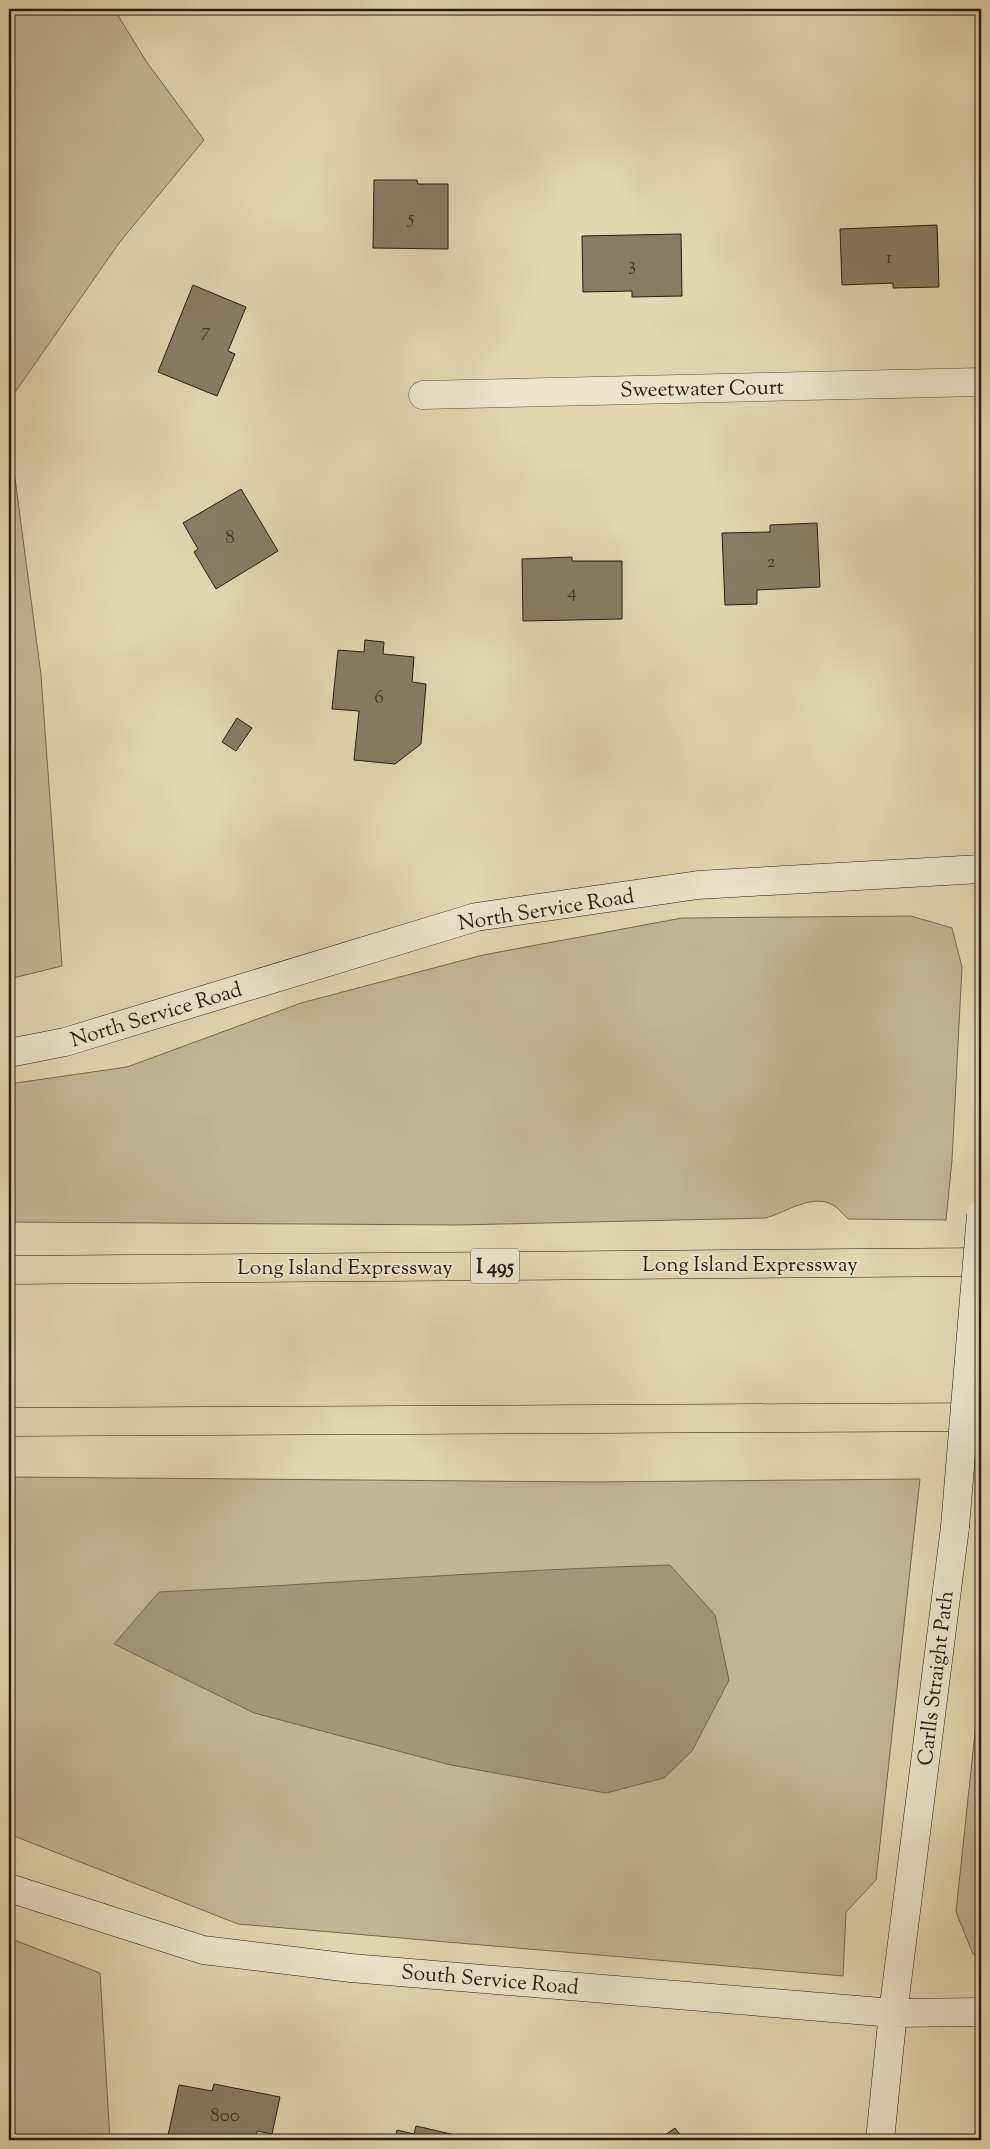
<svg xmlns="http://www.w3.org/2000/svg" width="990" height="2149" viewBox="0 0 990 2149" font-family="'Sorts Mill Goudy',serif">
<style>
.green{fill:#c3b696;stroke:#756854}
.water{fill:#a3967b;stroke:#716551}
.building{fill:#897c65;stroke:#271b13}
.lines{fill:none;stroke-linecap:round;stroke-linejoin:round}
.street-casing{stroke:#564a3a;stroke-width:29}
.secondary-casing{stroke:#271b13;stroke-width:29}
.highway-casing{stroke:#271b13;stroke-width:29}
.street{stroke:#ede4cc;stroke-width:28}
.secondary{stroke:#ede4cc;stroke-width:28}
.highway{stroke:#e3d6b1;stroke-width:28}
.secondary-bridge-casing{stroke:#271b13;stroke-width:29;stroke-linecap:butt}
.secondary-bridge{stroke:#ede4cc;stroke-width:28}
.labels{text-anchor:middle;stroke-width:4;stroke-linejoin:round;paint-order:stroke}
.number-label{font-size:19px;fill:#403328}
.shield{fill:#ede4cc;stroke:#62574a;stroke-width:1}
.shield-label{font-size:20px;font-weight:bold;fill:#271b13}
.street-label{font-size:21px;fill:#271b13;stroke:#ede4cc}
</style>
<rect width="100%" height="100%" fill="#e3d6b1"/>
<filter id="stains"><feTurbulence type="fractalNoise" baseFrequency=".004" numOctaves="4"/><feColorMatrix values="0 0 0 0 .2 0 0 0 0 .09 0 0 0 0 .02 0 0 0 .5 -.17"/></filter>
<radialGradient id="worn" r=".72"><stop offset=".6" stop-color="#630" stop-opacity="0"/><stop offset="1" stop-color="#630" stop-opacity=".3"/></radialGradient>
<path class="green" d="M 9,9 L 114,9 L 146,61 L 204,140 L 119,243 L 9,401 Z
M 9,433 L 41,675 L 62,966 L 9,979 Z
M 911,916 L 952,928 L 962,967 L 952,1160 L 946,1220 L 848,1219 C 843,1214 838,1208 833,1205 C 813,1193 786,1212 766,1218 L 458,1225 L 9,1222 L 9,1084 L 127,1067 L 301,1003 L 483,955 L 682,918 Z
M 9,1477 L 593,1482 L 920,1479 L 876,1880 L 846,1912 L 843,1976 L 238,1924 L 9,1834 Z
M 981,1676 L 981,1958 L 973,1954 L 956,1912 Z
M 9,1938 L 100,1973 L 110,2140 L 9,2140 Z"/>
<path class="water" d="M 670,1565 L 715,1615 L 729,1680 L 692,1751 L 664,1778 L 606,1793 L 451,1765 L 254,1713 L 114,1644 L 159,1592 C 329,1584 499,1570 670,1565 Z"/>
<path class="building" d="M 374,180 L 417,180 L 418,184 L 448,184 L 448,249 L 373,248 Z
M 937,225 L 939,287 L 893,288 L 893,283 L 842,285 L 840,229 Z
M 681,234 L 682,296 L 632,297 L 632,291 L 583,292 L 582,236 Z
M 193,285 L 246,307 L 228,351 L 235,354 L 217,396 L 158,372 Z
M 241,489 L 278,551 L 216,589 L 194,552 L 198,549 L 183,523 Z
M 817,523 L 820,587 L 757,590 L 757,604 L 725,605 L 722,533 L 770,532 L 770,525 Z
M 572,557 L 572,561 L 622,561 L 622,619 L 523,621 L 522,559 Z
M 365,640 L 384,642 L 383,654 L 414,657 L 412,682 L 426,684 L 421,744 L 395,764 L 354,760 L 359,711 L 332,709 L 338,650 L 364,652 Z
M 237,718 L 252,728 L 236,751 L 222,742 Z
M 214,2084 L 280,2097 L 272,2134 L 257,2131 L 256,2140 L 167,2140 L 179,2085 L 212,2091 Z
M 416,2126 L 477,2140 L 395,2140 L 397,2130 L 414,2134 Z
M 675,2128 L 684,2140 L 658,2140 Z"/>
<g class="lines">
<defs>
<path id="street" d="M 423,395 L 981,382"/>
<path id="secondary" d="M 9,1053 L 65,1042 L 476,917 L 698,885 L 981,869
M 9,1888 L 203,1950 L 351,1968 L 893,2013 L 981,2012
M 880,2140 L 893,2013 L 955,1527"/>
<path id="highway" d="M 9,1270 L 981,1262
M 9,1422 L 981,1417"/>
</defs>
<use href="#street" class="street-casing"/>
<use href="#secondary" class="secondary-casing"/>
<use href="#highway" class="highway-casing"/>
<use href="#street" class="street"/>
<use href="#secondary" class="secondary"/>
<use href="#highway" class="highway"/>
<defs>
<path id="secondary-bridge" d="M 955,1527 L 981,1215"/>
</defs>
<use href="#secondary-bridge" class="secondary-bridge-casing"/>
<use href="#secondary-bridge" class="secondary-bridge"/>
</g>
<g class="labels">
<g class="number-label">
<text x="411" y="223">5</text>
<text x="889" y="263">1</text>
<text x="632" y="270">3</text>
<text x="206" y="336">7</text>
<text x="230" y="543">8</text>
<text x="771" y="567">2</text>
<text x="572" y="597">4</text>
<text x="379" y="703">6</text>
<text x="225" y="2121">800</text>
</g>
<rect class="shield" x="471" y="1248.5" width="48" height="35" rx="4"/>
<g class="shield-label">
<text x="495" y="1273">I 495</text>
</g>
<g class="street-label">
<text transform="translate(702 388) rotate(-1)" y="7">Sweetwater Court</text>
<text transform="translate(546 909) rotate(-9)" y="7">North Service Road</text>
<text transform="translate(156 1014) rotate(-17)" y="7">North Service Road</text>
<text x="750" y="1271">Long Island Expressway</text>
<text x="345" y="1274">Long Island Expressway</text>
<text transform="translate(935 1678) rotate(-83)" y="7">Carlls Straight Path</text>
<text transform="translate(490 1979) rotate(5)" y="7">South Service Road</text>
</g>
</g>
<rect width="990" height="2149" fill="none" stroke="#e3d6b1" stroke-width="30"/>
<rect x="10" y="10" width="970" height="2129" fill="none" stroke="#271b13" stroke-width="2.5"/>
<rect x="15" y="15" width="960" height="2119" fill="none" stroke="#271b13"/>
<rect width="100%" height="100%" filter="url(#stains)"/>
<rect width="100%" height="100%" fill="url(#worn)"/>
</svg>
